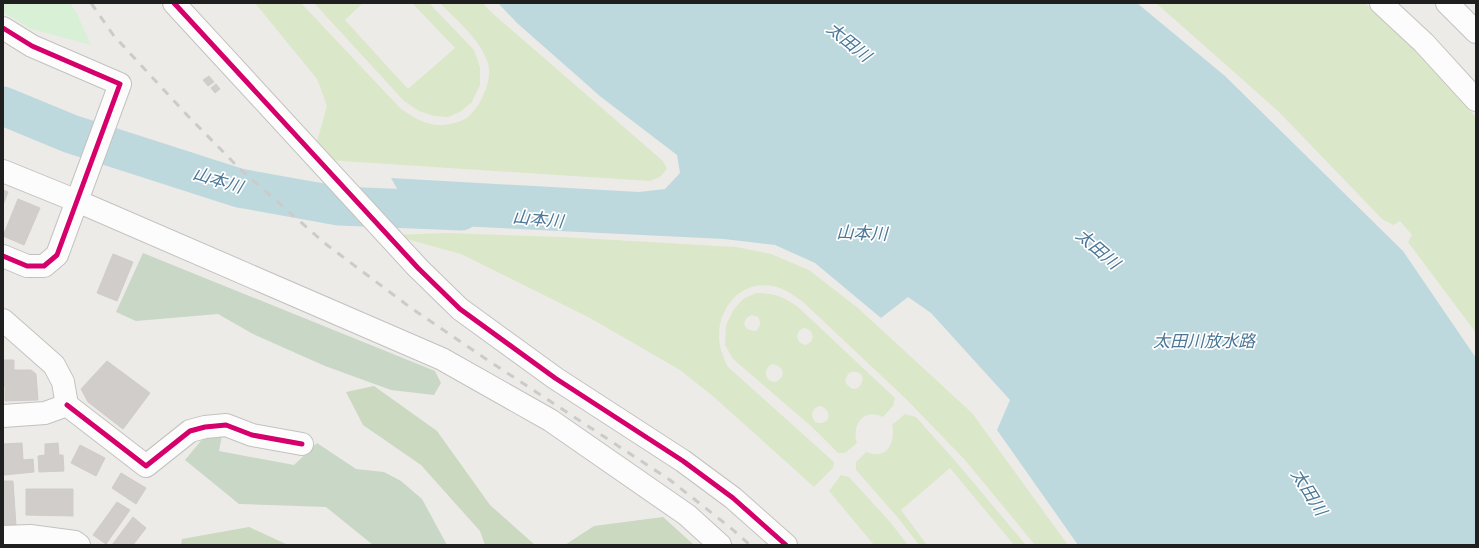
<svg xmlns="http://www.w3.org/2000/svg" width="1479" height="548" viewBox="0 0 1479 548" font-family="'Alegreya Sans','Noto Sans JP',sans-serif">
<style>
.grass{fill:#dbe7c9;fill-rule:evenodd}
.forest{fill:#cad9bf}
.cemetery{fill:#c8d7c6}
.park{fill:#d8f0d6}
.water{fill:#bed9dd}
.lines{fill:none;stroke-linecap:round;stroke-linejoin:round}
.river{stroke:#bed9dd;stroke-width:39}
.building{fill:#d0cdcb;stroke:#d0ccc9}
.minor-casing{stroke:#c3c2c0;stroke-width:24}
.minor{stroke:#fcfcfc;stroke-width:22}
.rail{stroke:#cbcbca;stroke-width:3;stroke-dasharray:8 8;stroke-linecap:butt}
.cycleway-casing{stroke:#fff;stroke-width:8}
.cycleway{stroke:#d6006c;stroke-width:5}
.labels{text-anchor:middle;stroke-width:3.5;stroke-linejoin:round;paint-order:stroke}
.water-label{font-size:17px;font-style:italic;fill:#4c7797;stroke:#fff}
</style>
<rect width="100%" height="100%" fill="#edebe8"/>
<path class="grass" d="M 255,3 L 301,3 L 401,109 C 412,116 425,125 439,125 C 444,126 460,122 463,120 C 478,113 491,84 489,68 C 485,43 456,20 440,3 L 483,3 L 491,12 L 663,161 L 667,169 L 660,177 L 650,181 L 312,159 L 327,106 L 317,79 Z
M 314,3 L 363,3 L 345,20 L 408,89 L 455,48 L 412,3 L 429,3 L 474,50 L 480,67 L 480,85 L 472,102 L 460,112 L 448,117 L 434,116 L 419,111 L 404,101 Z
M 1156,3 L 1365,3 L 1432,67 L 1476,117 L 1476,333 L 1408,242 L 1412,235 L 1400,221 L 1393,225 L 1382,219 L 1279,112 Z
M 447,233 L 561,237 L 736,247 L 771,254 L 809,270 L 858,308 L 972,413 L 1068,545 L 1035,545 L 965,460 L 906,399 L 802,301 C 792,294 784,288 772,286 C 737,280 714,314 720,346 C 721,352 725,360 727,366 L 834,462 L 833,468 L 814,487 L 715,398 L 680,370 L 590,318 L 461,254 L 392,235 Z
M 756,293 C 774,293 783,296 798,307 L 895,398 L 893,406 L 883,417 C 864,407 851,425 857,443 L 845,453 L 838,453 L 811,426 L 733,359 L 725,345 L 726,325 L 734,309 L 743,299 ZM 751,315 L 758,317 C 761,323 761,326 756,331 C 743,331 740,321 751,315 ZM 803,328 C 815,329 816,342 805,345 C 796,342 794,333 803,328 ZM 772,364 C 784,366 787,376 776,382 C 765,382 762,370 772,364 ZM 851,372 C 874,369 857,404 845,381 L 848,374 ZM 821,406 C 834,412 829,427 815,422 L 812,416 C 813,409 815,407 821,406 Z
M 905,414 L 916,417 L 957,463 L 1026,545 L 1014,545 L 950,468 L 901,510 L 927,545 L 919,545 L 899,519 L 856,470 L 856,462 L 866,452 C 869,453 873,454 876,454 C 891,455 895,436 892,425 Z
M 841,475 L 849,477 L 891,523 L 908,545 L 874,545 L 829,491 Z"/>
<path class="forest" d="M 374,386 L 437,431 L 490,505 L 535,545 L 485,545 L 480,531 L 421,465 L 363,425 L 346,392 Z
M 663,517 L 694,545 L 565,545 L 594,526 Z
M 249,527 L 288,545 L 181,545 L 182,539 Z"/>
<path class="cemetery" d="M 143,253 L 435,371 L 441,383 L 434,395 L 391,390 L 325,366 L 253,334 L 218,314 L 136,321 L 116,312 Z
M 222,435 L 219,451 L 294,465 L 317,443 L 356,469 L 384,472 L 401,481 L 422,499 L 447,545 L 373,545 L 326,507 L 239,504 L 185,460 L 205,436 Z"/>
<path class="park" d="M 3,3 L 70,3 L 76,12 L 91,45 L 31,29 L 3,12 Z"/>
<path class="water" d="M 498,3 L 1137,3 L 1225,76 L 1403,251 L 1476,358 L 1476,545 L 1078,545 L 997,430 L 1010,400 L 931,313 L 908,297 L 881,318 L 815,263 L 775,245 L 724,239 L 417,224 L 391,178 L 639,192 L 665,189 L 680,173 L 677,155 L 601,97 L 517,23 Z"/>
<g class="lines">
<path class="river" d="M 3,106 L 71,134 L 239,188 L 339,206 L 461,211"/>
</g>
<path class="building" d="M 209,76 L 214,82 L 208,86 L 203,80 Z
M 216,84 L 220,89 L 215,93 L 211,88 Z
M 3,190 L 8,192 L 3,205 Z
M 18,199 L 40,208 L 24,245 L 3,236 Z
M 113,254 L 133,262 L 117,301 L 97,293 Z
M 3,360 L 14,360 L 14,370 L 31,370 L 36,374 L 38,400 L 5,401 L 5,386 L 3,386 Z
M 107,361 L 150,393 L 123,429 L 88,402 L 81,389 Z
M 22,443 L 23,460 L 33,459 L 34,472 L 4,475 L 3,444 Z
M 58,443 L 59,455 L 63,455 L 64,471 L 39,472 L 38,456 L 45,455 L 45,444 Z
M 80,445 L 105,458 L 96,476 L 71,463 Z
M 121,473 L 146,488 L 136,504 L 112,488 Z
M 3,481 L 13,481 L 16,525 L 3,526 Z
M 26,489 L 73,489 L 73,516 L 26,515 Z
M 117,502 L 130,510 L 106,544 L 93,535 Z
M 133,517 L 146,528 L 133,545 L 112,545 Z"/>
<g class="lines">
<defs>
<path id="minor" d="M 174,3 L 418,268 L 460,309 L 555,378 L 683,461 L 733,498 L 786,545
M 1381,3 L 1424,43 L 1476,100
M 1447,3 L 1476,32
M 3,28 L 32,46 L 120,84 L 57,255 L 44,266 L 27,266 L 3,256
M 3,171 L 77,201 L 442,359 L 550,420 L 687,515 L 720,545
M 3,320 L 54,365 L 63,382 L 67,405 L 45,413 L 3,416
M 67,405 L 146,466 L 190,431 L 205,427 L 226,425 L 252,435 L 302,444
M 3,537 L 30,536 L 75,542 L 79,545"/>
</defs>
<use href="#minor" class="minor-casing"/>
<use href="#minor" class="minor"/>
<path class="rail" d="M 91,3 L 114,36 L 187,115 L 240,169 L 327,245 L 411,308 L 489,361 L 670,480 L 732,529 L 750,545"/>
<defs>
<path id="cycleway" d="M 174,3 L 418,268 L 460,309 L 555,378 L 683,461 L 733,498 L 786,545
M 3,28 L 32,46 L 120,84 L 57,255 L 44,266 L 27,266 L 3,256
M 67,405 L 146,466 L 190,431 L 205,427 L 226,425 L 252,435 L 302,444"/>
</defs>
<use href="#cycleway" class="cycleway-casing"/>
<use href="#cycleway" class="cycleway"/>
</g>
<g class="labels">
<g class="water-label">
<text transform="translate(849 42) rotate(39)" y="6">太田川</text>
<text transform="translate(218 180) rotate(17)" y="6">山本川</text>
<text transform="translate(538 219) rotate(6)" y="6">山本川</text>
<text transform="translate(862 233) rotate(2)" y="6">山本川</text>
<text transform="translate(1098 249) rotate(41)" y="6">太田川</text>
<text x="1204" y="347">太田川放水路</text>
<text transform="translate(1309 492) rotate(58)" y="6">太田川</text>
</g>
</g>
<rect width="1479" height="548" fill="none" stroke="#1f1f1f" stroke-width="8"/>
</svg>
